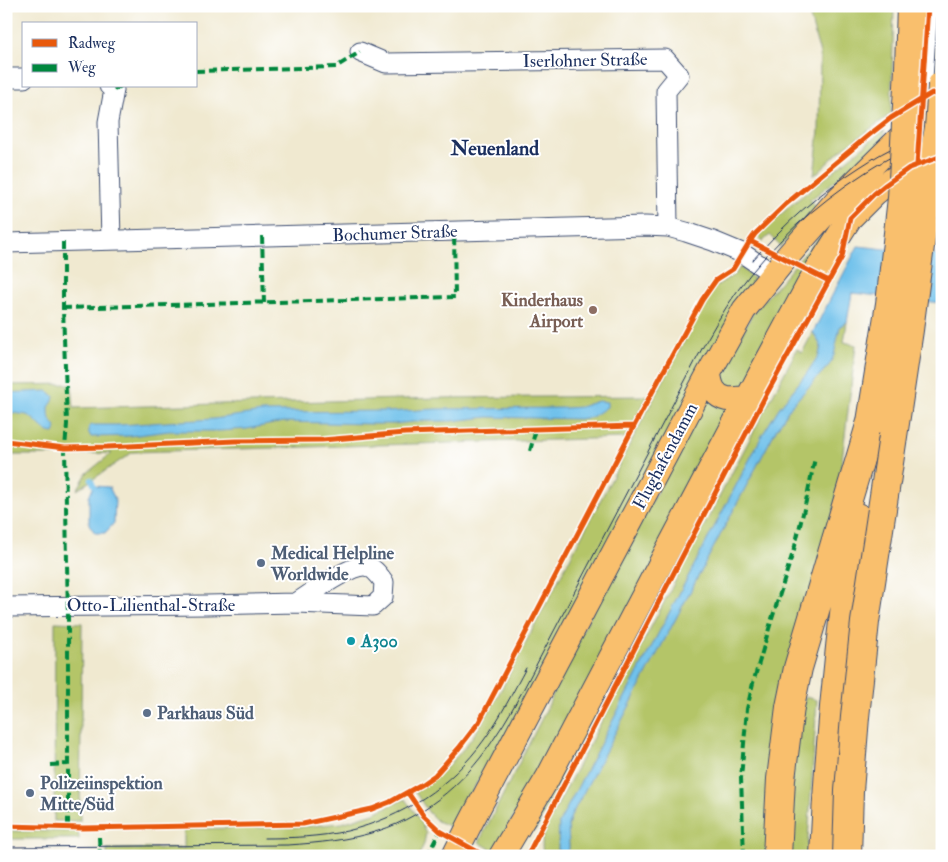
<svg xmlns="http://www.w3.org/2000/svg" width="948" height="862" viewBox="0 0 948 862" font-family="'IM FELL Double Pica',serif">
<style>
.green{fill:#b4c568;stroke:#687a63}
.water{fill:#70c1eb;stroke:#4678a4}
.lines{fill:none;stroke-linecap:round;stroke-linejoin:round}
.stream{stroke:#70c1eb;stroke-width:4.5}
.minor-casing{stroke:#3b4b6f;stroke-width:21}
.major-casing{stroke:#3b4b6f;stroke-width:26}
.highway-casing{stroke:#3b4b6f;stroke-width:30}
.minor{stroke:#fff;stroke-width:19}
.major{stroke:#f9bf6d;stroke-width:24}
.highway{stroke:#f9bf6d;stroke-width:28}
.tram{stroke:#1b2f5e;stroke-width:1}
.highway-bridge-casing{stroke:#3b4b6f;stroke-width:30;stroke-linecap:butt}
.highway-bridge{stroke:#f9bf6d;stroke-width:28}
.quiet{stroke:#00873e;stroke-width:4;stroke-dasharray:8 4;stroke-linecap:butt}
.cycleway-casing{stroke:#fff;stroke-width:8}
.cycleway{stroke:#e8590c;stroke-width:5}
.education-dot{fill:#8d6e63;stroke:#fff;stroke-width:2}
.service-dot{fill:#5c6f8a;stroke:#fff;stroke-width:2}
.culture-dot{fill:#0f9aa8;stroke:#fff;stroke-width:2}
.labels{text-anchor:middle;stroke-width:4;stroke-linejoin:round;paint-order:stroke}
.street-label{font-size:18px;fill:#1b2f5e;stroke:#fff}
.education-label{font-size:18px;font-weight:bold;fill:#785e54;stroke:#fff;text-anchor:end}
.service-label{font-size:18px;font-weight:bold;fill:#4e5e75;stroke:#fff;text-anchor:start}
.culture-label{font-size:18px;font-weight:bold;fill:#0d838f;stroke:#fff;text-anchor:start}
.quarter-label{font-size:20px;font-weight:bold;fill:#1b2f5e;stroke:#fff}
</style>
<rect width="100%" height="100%" fill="#fff"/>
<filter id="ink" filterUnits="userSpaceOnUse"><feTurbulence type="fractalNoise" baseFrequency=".02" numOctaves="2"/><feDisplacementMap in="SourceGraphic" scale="10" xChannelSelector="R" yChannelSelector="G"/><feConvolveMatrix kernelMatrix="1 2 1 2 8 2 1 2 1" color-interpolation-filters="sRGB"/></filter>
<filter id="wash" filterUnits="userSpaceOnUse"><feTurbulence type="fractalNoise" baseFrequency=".0096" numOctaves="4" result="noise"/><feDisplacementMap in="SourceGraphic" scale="20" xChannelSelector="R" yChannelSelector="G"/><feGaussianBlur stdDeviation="1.12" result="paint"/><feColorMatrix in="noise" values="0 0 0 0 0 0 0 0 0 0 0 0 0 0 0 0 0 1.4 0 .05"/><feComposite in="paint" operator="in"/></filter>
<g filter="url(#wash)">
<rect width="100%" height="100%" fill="#f0e9d0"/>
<path class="green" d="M 807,6 L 894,6 L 891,114 L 842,149 L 814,176 L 819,131 L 820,54 Z
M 884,130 L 884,142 L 869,157 L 841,176 L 810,200 L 818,210 L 778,249 L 781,246 L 770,235 L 763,241 L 759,237 L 763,231 L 791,205 Z
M 877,171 L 584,693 L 494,851 L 479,842 L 548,706 L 567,659 L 753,313 Z
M 740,267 L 753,278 L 751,289 L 499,750 L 484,769 L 453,828 L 437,821 L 429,813 L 415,792 C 468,758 490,711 518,657 L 705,301 L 716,286 L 735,274 Z
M 819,282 L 822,286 L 535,831 L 532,830 L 533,826 Z
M 847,322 L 844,342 L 856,345 L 842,460 L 830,532 L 766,856 L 566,856 L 569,848 L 568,825 L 571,816 L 777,428 L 791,406 L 830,364 L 840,326 Z
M 813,332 L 821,346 L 819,355 L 807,373 L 779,408 L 763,434 L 559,823 L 558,852 L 556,856 L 544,856 C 540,845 543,835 547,825 L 797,349 L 802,353 Z
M 72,384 L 74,408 L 438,398 L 648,396 L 625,438 L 133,452 L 77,490 L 87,473 L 112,453 L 43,455 L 6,455 L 6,385 Z
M 55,622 L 82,623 L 80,821 L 54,821 Z
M 805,697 L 817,700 L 807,856 L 788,856 L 792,761 Z
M 405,799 L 418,817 L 426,833 L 424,844 L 419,855 L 107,856 L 107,849 L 184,848 L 184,829 L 300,827 L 342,823 L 374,813 Z
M 6,831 L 78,831 L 79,839 L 6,839 Z"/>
<path class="water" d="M 858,246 L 942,255 L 942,303 L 852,293 L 847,322 L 840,326 L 834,355 L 830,364 L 791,406 L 777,428 L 571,816 L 568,825 L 569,848 L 566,856 L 556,856 L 558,852 L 559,823 L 763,434 L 779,408 L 807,373 L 819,355 L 821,346 L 813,332 Z
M 47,391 L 54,396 L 53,401 L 49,407 C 49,411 49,416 50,419 C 54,426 58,425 54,433 C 43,433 37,419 27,415 C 22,414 12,413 6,412 L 6,393 Z
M 598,401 L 607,402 L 607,407 L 592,417 L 579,419 L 488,417 L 451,421 L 423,421 L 393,424 L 372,424 L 284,422 L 247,429 L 220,431 L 169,431 L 130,436 L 91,437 L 88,431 L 89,427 L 92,425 L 120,425 L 214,419 L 262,412 L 388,411 L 387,412 L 436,409 L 565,408 L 580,407 Z
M 94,486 L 109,487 L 115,499 L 114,523 L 105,533 L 95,533 L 89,524 L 89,496 Z"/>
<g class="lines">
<path class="stream" d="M 91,479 L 94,486"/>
</g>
</g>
<g filter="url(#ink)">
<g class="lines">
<defs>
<path id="minor" d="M 360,52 L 386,63 L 665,59 L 679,75 L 666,91 L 668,227
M 6,78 L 24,78
M 109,86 L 114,90 L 108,122 L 111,240
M 917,164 L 928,6
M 6,243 L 645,226 L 668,227 L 686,232 L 713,241 L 742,253 L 773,274
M 6,607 L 207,605 L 296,603 L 373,606 L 383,597 L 384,582 C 379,575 373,566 364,566 C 348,566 310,594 296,603"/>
<path id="major" d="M 709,373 C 710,384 713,396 727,399 C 733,400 741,398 748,398
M 454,856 L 471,822 L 709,373 L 744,310 L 785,259 L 837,200 L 920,118 L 933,110 L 942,107
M 501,856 L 547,779 L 763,369 L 815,273 L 850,218 L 874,194 L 885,185 L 909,168 L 942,156"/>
<path id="highway" d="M 777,856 L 781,779 L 790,707 L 798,668 L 871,422
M 824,856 C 829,742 840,629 857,517"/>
</defs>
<use href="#minor" class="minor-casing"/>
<use href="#major" class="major-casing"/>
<use href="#highway" class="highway-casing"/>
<use href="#minor" class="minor"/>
<use href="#major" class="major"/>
<use href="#highway" class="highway"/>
<path class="tram" d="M 913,6 L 908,149 L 909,192 L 913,229 L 914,261
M 753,260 C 784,224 819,193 860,167 C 874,158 888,149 904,143
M 264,838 C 291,838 320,837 347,831 C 402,818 451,786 484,740 C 500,718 513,692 526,668
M 6,847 L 288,845 C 319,843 349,840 378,831 C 428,815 470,778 497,734 C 506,721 514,706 522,692 L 697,358 C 709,335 723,311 738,290 C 772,244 815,205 863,174 C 887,158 913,144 942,138"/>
<defs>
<path id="highway-bridge" d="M 871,422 L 890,304 L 902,198 L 909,68 L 911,6
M 847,856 L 849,791 L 855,717 L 865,622 L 909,330 L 926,200 L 939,128 L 942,85"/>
</defs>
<use href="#highway-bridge" class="highway-bridge-casing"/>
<use href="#highway-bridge" class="highway-bridge"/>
<path class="quiet" d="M 196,71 L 336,67 L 360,52
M 114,90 L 121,86
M 262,236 L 264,303
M 63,242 L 63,308 L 67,424 L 65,448 L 68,619 L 68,827
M 63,308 L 455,297 L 454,231
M 530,451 L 536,429
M 51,765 L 68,764
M 99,837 L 100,856
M 427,856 L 440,831
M 744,856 L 741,778 L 747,709 L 753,683 L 771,622 L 795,546 L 806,501 L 815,458"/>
<defs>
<path id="cycleway" d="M 917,165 L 928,6
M 750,241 L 829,281
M 6,441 L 65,448 L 107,447 L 235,441 L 322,440 L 405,433 L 634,426
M 408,793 L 424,816 L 440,831 L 485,856
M 6,826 L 83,828 L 303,824 L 372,809 L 390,802 L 422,784 L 435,775 L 459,748 L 479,722 L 634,426 L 702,300 L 716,280 L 733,269 L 750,241 L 755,234 L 786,204 L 869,135 L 891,118 L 932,93 L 942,96
M 527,856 L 766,395 L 842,257 L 850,218 L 874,194 L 885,185 L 909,168 L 942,156"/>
</defs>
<use href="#cycleway" class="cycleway-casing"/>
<use href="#cycleway" class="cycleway"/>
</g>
</g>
<circle class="education-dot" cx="593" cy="310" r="5"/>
<g class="service-dot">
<circle cx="261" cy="563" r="5"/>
<circle cx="147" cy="713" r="5"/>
<circle cx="30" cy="793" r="5"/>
</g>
<circle class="culture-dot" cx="351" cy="641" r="5"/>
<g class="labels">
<g class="street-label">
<text transform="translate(585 60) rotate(-1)" y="6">Iserlohner Straße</text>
<text transform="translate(395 233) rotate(-2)" y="6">Bochumer Straße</text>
<text transform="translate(665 456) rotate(-62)" y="6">Flughafendamm</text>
<text x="151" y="611">Otto-Lilienthal-Straße</text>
</g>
<g class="education-label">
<text x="583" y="306">Kinderhaus<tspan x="583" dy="21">Airport</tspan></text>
</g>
<g class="service-label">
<text x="271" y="559">Medical Helpline<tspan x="271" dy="21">Worldwide</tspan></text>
<text x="157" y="719">Parkhaus Süd</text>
<text x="40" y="789">Polizeiinspektion<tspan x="40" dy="21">Mitte/Süd</tspan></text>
</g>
<g class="culture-label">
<text x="361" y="647">A300</text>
</g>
<g class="quarter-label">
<text x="495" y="155">Neuenland</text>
</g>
</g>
<rect width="948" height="862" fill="none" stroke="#fff" stroke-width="25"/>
<rect x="22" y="22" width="175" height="65" fill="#ffffff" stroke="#a4acbf"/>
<rect x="32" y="39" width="25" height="8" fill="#e8590c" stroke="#a4acbf"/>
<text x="68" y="48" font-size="15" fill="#1b2f5e">Radweg</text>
<rect x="32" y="64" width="25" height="8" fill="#00873e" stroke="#a4acbf"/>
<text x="68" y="72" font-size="15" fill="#1b2f5e">Weg</text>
</svg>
